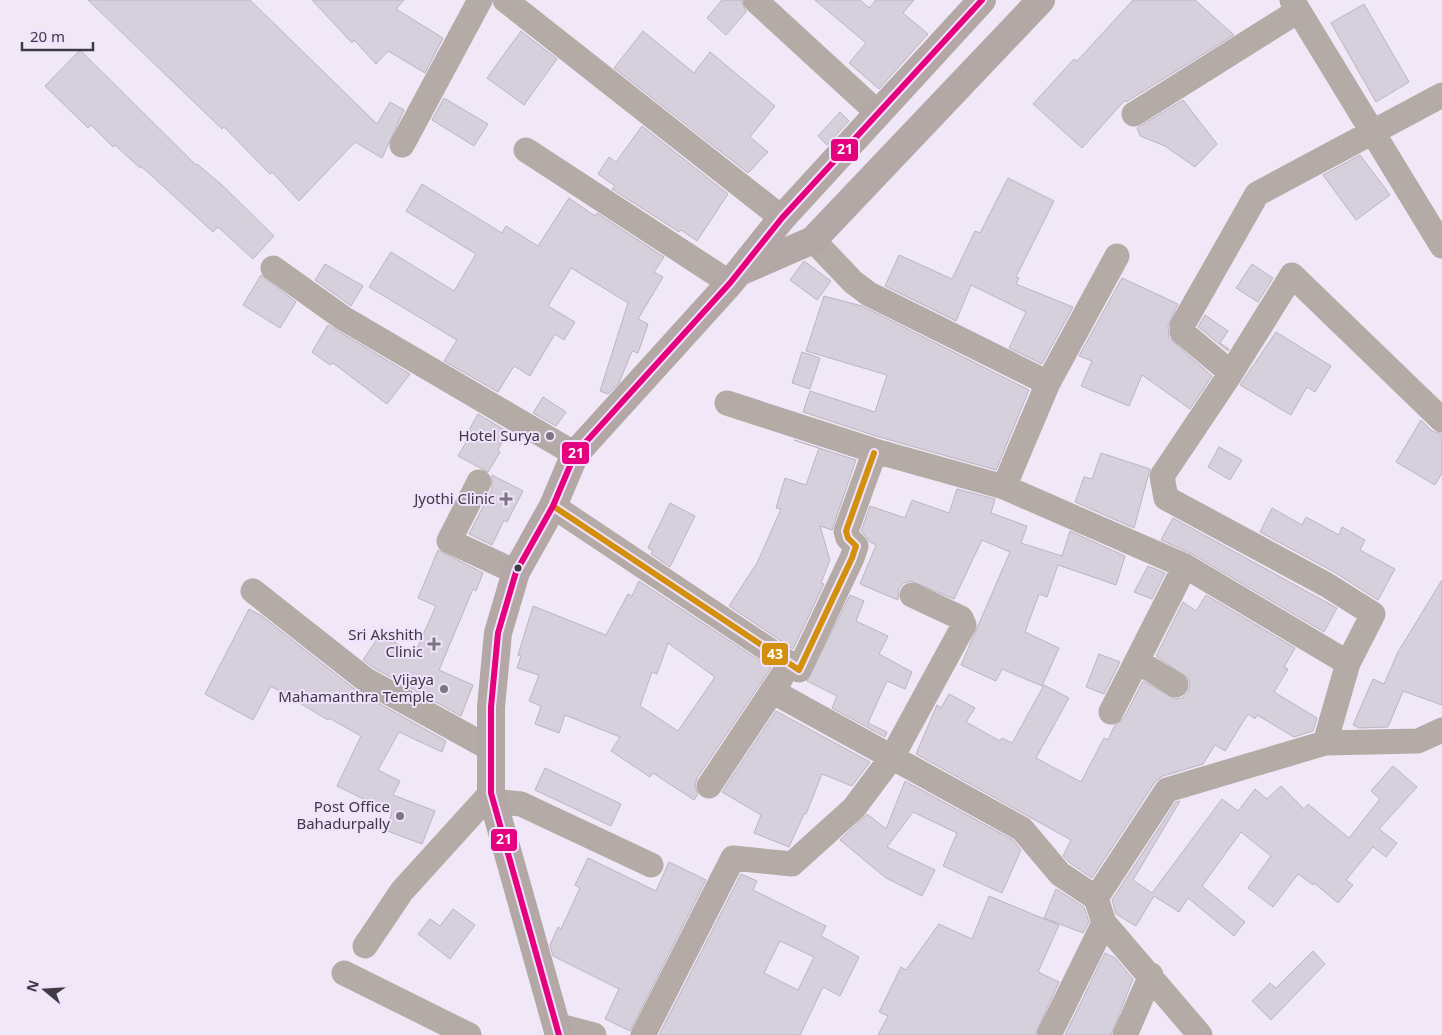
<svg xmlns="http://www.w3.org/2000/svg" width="1442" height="1035" viewBox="0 0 1442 1035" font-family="'Noto Sans',sans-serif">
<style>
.building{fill:#d6d0dc;stroke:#bab5c0;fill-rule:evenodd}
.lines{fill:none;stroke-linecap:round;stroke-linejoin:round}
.street{stroke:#b4aaa6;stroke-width:25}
.secondary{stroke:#b4a8a6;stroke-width:28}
.bus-1-casing{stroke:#f0e2fd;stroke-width:10}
.bus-2-casing{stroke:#f0e2fd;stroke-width:10}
.bus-1{stroke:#d2900d;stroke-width:6}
.bus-2{stroke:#e5007d;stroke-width:6}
.poi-dot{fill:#7c7682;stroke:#f0e2fd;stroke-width:2}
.bus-dot{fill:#3e3943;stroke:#f0e2fd;stroke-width:2}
.labels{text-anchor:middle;stroke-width:4;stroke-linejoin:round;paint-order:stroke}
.poi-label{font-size:15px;fill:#3e3943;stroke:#f0e2fd;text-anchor:end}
.line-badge{stroke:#f0e2fd;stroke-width:2}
.badge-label{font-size:14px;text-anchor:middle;font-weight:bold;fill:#fff}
</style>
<rect width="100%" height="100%" fill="#f0e8f7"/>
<path class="building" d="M 88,0 L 250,0 L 377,124 L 390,102 L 404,110 L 382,158 L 355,142 L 299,201 L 272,172 L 270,174 L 224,127 L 222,129 Z
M 312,0 L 404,0 L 396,9 L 443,38 L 425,73 L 388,51 L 376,64 L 354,40 L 352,43 Z
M 722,0 L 741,0 L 746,12 L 726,35 L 707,18 Z
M 815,0 L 860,0 L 869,8 L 876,0 L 914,0 L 903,13 L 928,34 L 879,89 L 849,63 L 866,43 Z
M 1133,0 L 1195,0 L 1234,35 L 1126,102 L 1125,100 L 1082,148 L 1033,104 L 1074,59 L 1077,61 Z
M 1364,4 L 1409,82 L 1376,102 L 1331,23 Z
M 521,31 L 557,59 L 524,105 L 487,78 Z
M 643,31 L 694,73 L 710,52 L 775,106 L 750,137 L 768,152 L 748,173 L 614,68 Z
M 80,50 L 196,165 L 197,164 L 222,185 L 274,236 L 253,259 L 218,227 L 213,232 L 141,166 L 140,168 L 115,145 L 113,147 L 91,125 L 88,128 L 45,86 Z
M 444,98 L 488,124 L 474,146 L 432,120 Z
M 1183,100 L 1217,144 L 1195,167 L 1165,146 L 1140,136 L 1137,128 Z
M 840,112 L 849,121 L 827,145 L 818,136 Z
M 642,126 L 728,194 L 697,241 L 681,230 L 679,232 L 612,189 L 615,186 L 598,174 L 609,157 L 616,162 Z
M 1360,155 L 1390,195 L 1356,220 L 1323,175 Z
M 1008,178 L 1054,201 L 1016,277 L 1019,278 L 1016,284 L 1073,307 L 1042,364 L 1009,348 L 1026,312 L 971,285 L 956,321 L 885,286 L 899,255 L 952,279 L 975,231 L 980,233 Z
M 422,184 L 502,233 L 506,226 L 538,246 L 569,198 L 595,216 L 597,213 L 664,257 L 654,272 L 663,277 L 638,319 L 648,324 L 638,353 L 632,351 L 619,383 L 608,394 L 600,391 L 628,303 L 571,268 L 548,306 L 575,322 L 564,340 L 555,334 L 530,376 L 514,366 L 498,392 L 444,361 L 457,340 L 369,287 L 391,252 L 454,291 L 476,254 L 406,211 Z
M 804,261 L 831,281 L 817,300 L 790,280 Z
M 325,264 L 363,286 L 351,306 L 315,280 Z
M 1252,264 L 1273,278 L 1258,302 L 1236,288 Z
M 261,275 L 296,302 L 280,328 L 243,305 Z
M 1122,278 L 1178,304 L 1168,326 L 1169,338 L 1212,376 L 1190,409 L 1142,375 L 1129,406 L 1081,386 L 1092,361 L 1079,356 Z
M 824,296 L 862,306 L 1029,390 L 996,470 L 879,437 L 803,412 L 810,391 L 875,412 L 887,375 L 806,351 Z
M 1205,315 L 1228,331 L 1220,343 L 1229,349 L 1228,351 L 1198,327 Z
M 328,325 L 410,374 L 387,404 L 333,363 L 330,365 L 312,352 Z
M 1276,332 L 1331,366 L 1315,392 L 1307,387 L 1291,415 L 1240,385 Z
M 802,352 L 820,358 L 810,389 L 792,383 Z
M 543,397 L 566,412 L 556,426 L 533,413 Z
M 478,414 L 508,432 L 498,450 L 500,452 L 488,472 L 458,456 L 472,432 L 469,430 Z
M 1421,420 L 1432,431 L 1442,434 L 1442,473 L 1435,485 L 1396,462 Z
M 794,440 L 856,460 L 832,530 L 820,526 L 830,560 L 821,583 L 824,584 L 793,649 L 729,606 L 757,563 L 781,509 L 776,508 L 785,478 L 806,485 L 819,448 Z
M 1219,447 L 1242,460 L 1230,480 L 1208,467 Z
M 1101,453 L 1150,469 L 1134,528 L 1075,502 L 1084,477 L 1092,479 Z
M 492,475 L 523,491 L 507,522 L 504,520 L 492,545 L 469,534 L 492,489 Z
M 957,489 L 995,499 L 991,513 L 1027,526 L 1021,543 L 1062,556 L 1070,531 L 1125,556 L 1116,585 L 1058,565 L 1047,597 L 1039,594 L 1025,632 L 1059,648 L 1042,686 L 1002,669 L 996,681 L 961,665 L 1010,552 L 982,540 L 954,599 L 911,581 L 904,583 L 899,588 L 898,600 L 860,584 L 876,545 L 870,542 L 861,531 L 870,506 L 905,518 L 912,500 L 949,513 Z
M 670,503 L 695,516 L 670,567 L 651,554 L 653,551 L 648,548 Z
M 1272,508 L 1302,525 L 1306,517 L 1339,535 L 1342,527 L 1365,540 L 1360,550 L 1395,569 L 1378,600 L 1334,572 L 1260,532 Z
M 1173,518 L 1337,608 L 1324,632 L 1192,554 L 1161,540 Z
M 438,550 L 483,573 L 476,591 L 473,589 L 439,670 L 473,685 L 461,716 L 374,668 L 363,660 L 381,633 L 414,655 L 436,606 L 418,598 Z
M 1148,566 L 1165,573 L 1152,599 L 1134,592 Z
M 1442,580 L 1442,705 L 1403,691 L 1388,727 L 1359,728 L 1353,725 L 1373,679 L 1384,684 L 1398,652 Z
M 639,581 L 771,668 L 697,778 L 695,786 L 698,794 L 694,800 L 653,773 L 650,777 L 611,751 L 620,737 L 565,715 L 559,733 L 535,724 L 541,706 L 529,701 L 539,675 L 517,668 L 521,656 L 518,655 L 533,606 L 606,635 L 628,594 L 632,596 ZM 668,643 L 715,677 L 678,731 L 640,706 L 652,672 L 657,674 Z
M 850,595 L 864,601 L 856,621 L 888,636 L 879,654 L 912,672 L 905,689 L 887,681 L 868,723 L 887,732 L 885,737 L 832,708 L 837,696 L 807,681 Z
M 1206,595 L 1295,648 L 1284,667 L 1288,669 L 1274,692 L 1317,718 L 1313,731 L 1294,737 L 1257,715 L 1255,719 L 1248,714 L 1225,751 L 1215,745 L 1203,764 L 1163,776 L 1155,782 L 1092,878 L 1070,863 L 1063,856 L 1071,840 L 916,754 L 937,705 L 941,708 L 949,694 L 975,708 L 966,722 L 1000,741 L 1002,738 L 1012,743 L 1044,685 L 1069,698 L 1036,758 L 1081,782 L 1104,738 L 1108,740 L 1115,725 L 1124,718 L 1143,681 L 1175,699 L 1182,698 L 1188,693 L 1190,685 L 1188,678 L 1156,656 L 1183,602 L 1196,611 Z
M 249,609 L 262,616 L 357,691 L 446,741 L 442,752 L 399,732 L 378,770 L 400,781 L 393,795 L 435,811 L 422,844 L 385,830 L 392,813 L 337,786 L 361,736 L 329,718 L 328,720 L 271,686 L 253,720 L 205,694 Z
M 1099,654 L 1120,662 L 1104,694 L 1086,687 Z
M 776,711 L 870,762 L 852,786 L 822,774 L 806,814 L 804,814 L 789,847 L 754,833 L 761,815 L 722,792 Z
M 1393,766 L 1417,787 L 1379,829 L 1397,843 L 1386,857 L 1373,847 L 1346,880 L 1353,885 L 1338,903 L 1314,883 L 1313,885 L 1298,874 L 1273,907 L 1248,888 L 1271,856 L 1241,832 L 1202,886 L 1245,922 L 1234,936 L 1188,898 L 1179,912 L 1154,896 L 1136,926 L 1116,914 L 1112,900 L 1176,802 L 1180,801 L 1133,880 L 1152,893 L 1222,799 L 1238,811 L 1255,789 L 1267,799 L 1281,786 L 1304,809 L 1308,804 L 1349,838 L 1380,799 L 1371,791 Z
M 545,768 L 621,804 L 611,826 L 535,790 Z
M 905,781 L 1013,840 L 1021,850 L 1002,893 L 943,866 L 957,833 L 913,812 L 887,847 L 935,870 L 922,896 L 886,878 L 840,840 L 867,814 L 886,829 Z
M 588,858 L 656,891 L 669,862 L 706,880 L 630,1031 L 605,1019 L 619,989 L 553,956 L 550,945 L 558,927 L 561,929 L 580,888 L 575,885 Z
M 741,874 L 757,881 L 753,890 L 826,926 L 821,936 L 859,957 L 840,996 L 823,987 L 800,1035 L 659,1035 ZM 780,941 L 814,957 L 798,990 L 764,973 Z
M 1056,889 L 1084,907 L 1089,922 L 1083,933 L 1044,918 Z
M 989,896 L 1059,925 L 1038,972 L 1059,982 L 1035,1035 L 878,1035 L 888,1016 L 879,1012 L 901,967 L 906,970 L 939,924 L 972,939 Z
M 453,909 L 475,925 L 450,959 L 418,934 L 430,919 L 440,926 Z
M 1313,951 L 1325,964 L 1271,1020 L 1252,1001 L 1270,983 L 1276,988 Z
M 1105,953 L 1115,958 L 1133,979 L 1111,1035 L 1065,1035 Z"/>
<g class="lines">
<path class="street" d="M 505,0 L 782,218
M 755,0 L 878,113
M 1292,0 L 1442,246
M 1134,114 L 1298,11
M 402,145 L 480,0
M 526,150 L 730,283
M 813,240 L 853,282 L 869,294 L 1048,383
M 273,268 L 343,318 L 575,454
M 1231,373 L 1182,332 L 1182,326 L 1257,194 L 1442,95
M 727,403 L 875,451 L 1004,487 L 1185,566 L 1348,663
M 479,482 L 449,541 L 516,572
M 1004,487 L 1048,383 L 1117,256
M 553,506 L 799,670 L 852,558 L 856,546 L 848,538 L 846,531 L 875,451
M 253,591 L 366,680 L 491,749
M 1137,661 L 1176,685
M 772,691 L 1022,829 L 1060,874 L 1096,898 L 1104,923 L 1200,1035
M 1111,712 L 1185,566
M 1325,743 L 1348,663 L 1373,614 L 1327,585 L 1166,498 L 1162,476 L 1231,373 L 1292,275 L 1442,420
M 709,786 L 781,678
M 493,801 L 521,804 L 651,865
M 1096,898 L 1167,790 L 1325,743 L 1418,741 L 1442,730
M 365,946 L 402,891 L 491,793
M 344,973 L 469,1035
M 556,1025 L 594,1035
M 643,1035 L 733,858 L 792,864 L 854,808 L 892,757 L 964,625 L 961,618 L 912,595
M 1049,1035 L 1104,923
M 1125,1035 L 1151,975"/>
<path class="secondary" d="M 742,271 L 813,240 L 1041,0
M 559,1035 L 491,793 L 491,707 L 498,633 L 516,572 L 553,506 L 575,454 L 730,283 L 782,218 L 982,0"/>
<defs>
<path id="bus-1" d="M 553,506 L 799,670 L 852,558 L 856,546 L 848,538 L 846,531 L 874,453"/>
<path id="bus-2" d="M 559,1035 L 491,793 L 491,707 L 498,633 L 516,572 L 553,506 L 575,454 L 730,283 L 782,218 L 982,0"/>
</defs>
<use href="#bus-1" class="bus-1-casing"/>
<use href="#bus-2" class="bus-2-casing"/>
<use href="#bus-1" class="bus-1"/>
<use href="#bus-2" class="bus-2"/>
</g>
<g class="poi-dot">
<circle cx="550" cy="436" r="5"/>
<path d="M503.5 491.5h5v5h5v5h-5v5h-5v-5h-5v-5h5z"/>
<path d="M431.5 636.5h5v5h5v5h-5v5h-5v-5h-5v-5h5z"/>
<circle cx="444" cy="689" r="5"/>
<circle cx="400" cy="816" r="5"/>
</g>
<circle class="bus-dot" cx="518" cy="568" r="4.5"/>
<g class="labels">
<g class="poi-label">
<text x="540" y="441">Hotel Surya</text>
<text x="495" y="504">Jyothi Clinic</text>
<text x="423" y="640">Sri Akshith<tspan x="423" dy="17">Clinic</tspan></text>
<text x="434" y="685">Vijaya<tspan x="434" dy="17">Mahamanthra Temple</tspan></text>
<text x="390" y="812">Post Office<tspan x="390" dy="17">Bahadurpally</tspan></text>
</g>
</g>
<g class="line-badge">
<rect x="830" y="138" width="29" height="24" rx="5" fill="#e5007d"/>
<rect x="561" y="441" width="29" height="24" rx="5" fill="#e5007d"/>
<rect x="761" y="642" width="28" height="24" rx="5" fill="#d2900d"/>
<rect x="490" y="828" width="28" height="24" rx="5" fill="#e5007d"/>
</g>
<g class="badge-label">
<text x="845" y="154">21</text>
<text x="576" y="458">21</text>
<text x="775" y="659">43</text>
<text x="504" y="844">21</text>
</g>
<g transform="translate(45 990) rotate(288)" stroke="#f0e2fd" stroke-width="4" paint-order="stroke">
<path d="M0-4L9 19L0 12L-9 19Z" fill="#3e3943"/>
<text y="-8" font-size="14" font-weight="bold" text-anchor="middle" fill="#3e3943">N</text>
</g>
<path d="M22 42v8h71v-8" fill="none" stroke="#3e3943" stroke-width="2.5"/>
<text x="30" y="42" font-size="15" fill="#3e3943" stroke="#f0e2fd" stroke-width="4" paint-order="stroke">20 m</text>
</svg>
